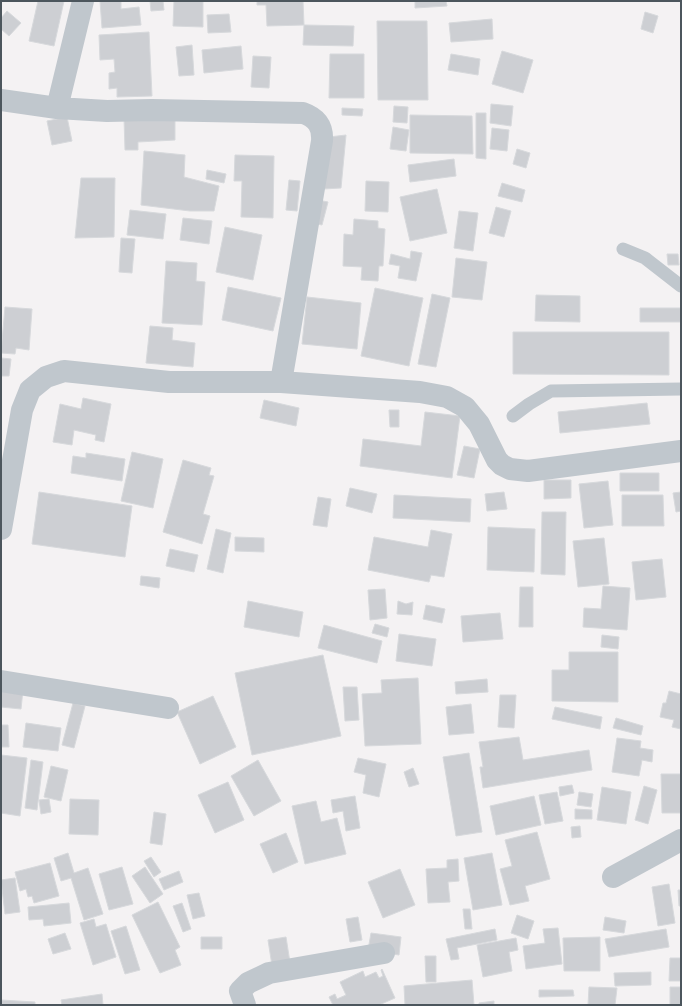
<svg xmlns="http://www.w3.org/2000/svg" width="682" height="1006" viewBox="0 0 682 1006" font-family="'Work Sans',sans-serif">
<style>
.building{fill:#cdcfd3;stroke:#d7d9dc}
.lines{fill:none;stroke-linecap:round;stroke-linejoin:round}
.service{stroke:#c0c7cd;stroke-width:13}
.minor{stroke:#c0c7cd;stroke-width:22}
</style>
<rect width="100%" height="100%" fill="#f4f2f3"/>
<path class="building" d="M 38,1 L 64,1 L 54,46 L 29,41 Z
M 100,1 L 121,1 L 121,9 L 139,7 L 141,25 L 102,28 Z
M 150,1 L 163,1 L 164,10 L 151,11 Z
M 174,1 L 203,1 L 203,27 L 173,26 Z
M 257,1 L 303,1 L 304,25 L 267,26 L 266,5 L 257,5 Z
M 415,1 L 446,1 L 447,6 L 415,8 Z
M 7,11 L 21,23 L 9,36 L 1,29 L 1,18 Z
M 645,12 L 658,16 L 653,33 L 641,29 Z
M 229,14 L 231,32 L 208,33 L 207,15 Z
M 492,19 L 493,39 L 451,42 L 449,23 Z
M 377,21 L 427,21 L 428,100 L 378,100 Z
M 304,25 L 354,26 L 353,46 L 303,45 Z
M 149,32 L 152,96 L 117,97 L 117,88 L 109,89 L 109,73 L 115,72 L 114,59 L 100,60 L 99,35 Z
M 192,45 L 194,75 L 179,76 L 176,47 Z
M 241,46 L 243,69 L 204,73 L 202,50 Z
M 502,51 L 533,60 L 523,93 L 492,84 Z
M 330,54 L 364,54 L 364,98 L 329,98 Z
M 451,54 L 480,59 L 478,75 L 448,70 Z
M 253,56 L 271,57 L 269,88 L 251,87 Z
M 491,104 L 513,106 L 511,126 L 490,123 Z
M 394,106 L 408,107 L 407,123 L 393,122 Z
M 342,108 L 363,109 L 362,116 L 342,115 Z
M 476,113 L 486,113 L 486,159 L 476,158 Z
M 410,115 L 472,116 L 473,154 L 410,153 Z
M 67,117 L 72,141 L 52,145 L 47,121 Z
M 175,117 L 175,140 L 138,142 L 138,150 L 125,150 L 124,118 Z
M 393,127 L 409,130 L 406,151 L 390,149 Z
M 492,128 L 509,130 L 507,151 L 490,149 Z
M 346,135 L 341,188 L 323,189 L 329,137 Z
M 517,149 L 530,153 L 526,168 L 513,164 Z
M 144,151 L 185,155 L 184,177 L 219,186 L 214,211 L 190,211 L 141,205 Z
M 235,155 L 274,156 L 273,218 L 241,217 L 242,181 L 234,181 Z
M 454,159 L 456,176 L 410,182 L 408,165 Z
M 207,170 L 226,174 L 224,183 L 206,179 Z
M 81,178 L 115,178 L 114,237 L 75,238 Z
M 289,180 L 300,181 L 297,211 L 286,210 Z
M 366,181 L 389,182 L 388,212 L 365,211 Z
M 502,183 L 525,190 L 522,202 L 498,196 Z
M 437,189 L 447,233 L 410,241 L 400,197 Z
M 318,200 L 328,202 L 322,225 L 312,223 Z
M 496,207 L 511,211 L 504,237 L 489,233 Z
M 130,210 L 166,214 L 163,239 L 127,235 Z
M 459,211 L 478,213 L 473,251 L 454,248 Z
M 183,218 L 212,221 L 209,244 L 180,240 Z
M 354,219 L 378,221 L 378,228 L 385,229 L 383,266 L 379,266 L 378,281 L 361,280 L 362,267 L 343,266 L 344,234 L 353,235 Z
M 225,227 L 262,235 L 253,280 L 216,272 Z
M 121,238 L 135,239 L 132,273 L 119,272 Z
M 411,251 L 422,253 L 416,281 L 398,278 L 400,266 L 389,264 L 391,254 L 410,259 Z
M 667,254 L 678,254 L 679,265 L 668,265 Z
M 456,258 L 487,262 L 482,300 L 452,297 Z
M 166,261 L 197,263 L 196,281 L 205,282 L 202,325 L 162,323 Z
M 228,287 L 281,298 L 273,331 L 222,320 Z
M 375,288 L 423,298 L 409,366 L 361,356 Z
M 432,294 L 450,298 L 436,367 L 418,364 Z
M 536,295 L 580,296 L 580,322 L 535,321 Z
M 307,297 L 361,303 L 357,349 L 302,344 Z
M 5,307 L 32,309 L 29,350 L 16,348 L 15,354 L 1,353 Z
M 640,308 L 681,308 L 681,322 L 640,322 Z
M 150,326 L 173,328 L 172,340 L 195,343 L 193,367 L 146,363 Z
M 513,332 L 669,332 L 669,375 L 513,374 Z
M 1,358 L 11,359 L 9,376 L 1,376 Z
M 83,398 L 111,404 L 104,442 L 95,440 L 96,435 L 74,430 L 72,445 L 53,442 L 60,404 L 81,409 Z
M 264,400 L 299,408 L 296,426 L 260,418 Z
M 647,403 L 650,424 L 560,433 L 558,412 Z
M 389,410 L 399,410 L 399,427 L 390,427 Z
M 425,412 L 460,416 L 452,478 L 360,466 L 363,439 L 421,446 Z
M 464,446 L 480,449 L 474,478 L 457,475 Z
M 132,452 L 163,459 L 153,508 L 121,501 Z
M 86,453 L 125,459 L 122,481 L 71,473 L 73,456 L 86,458 Z
M 183,460 L 211,468 L 209,475 L 214,476 L 203,514 L 210,516 L 202,544 L 163,532 Z
M 620,473 L 659,473 L 659,491 L 620,491 Z
M 544,480 L 571,480 L 571,498 L 544,499 Z
M 608,481 L 613,525 L 584,528 L 579,484 Z
M 350,488 L 377,494 L 372,513 L 346,506 Z
M 39,492 L 132,506 L 125,557 L 32,544 Z
M 504,492 L 507,509 L 487,511 L 485,494 Z
M 681,492 L 681,511 L 676,512 L 673,493 Z
M 394,495 L 471,499 L 470,522 L 393,518 Z
M 622,495 L 663,495 L 664,526 L 622,526 Z
M 318,497 L 331,499 L 327,527 L 313,525 Z
M 542,512 L 566,512 L 565,575 L 541,574 Z
M 488,527 L 535,529 L 534,572 L 487,570 Z
M 216,529 L 231,533 L 223,573 L 207,569 Z
M 431,530 L 452,534 L 444,577 L 431,575 L 429,582 L 368,570 L 374,537 L 428,547 Z
M 235,537 L 264,538 L 264,552 L 235,551 Z
M 604,538 L 609,584 L 578,587 L 573,541 Z
M 170,549 L 198,555 L 194,572 L 166,566 Z
M 662,559 L 666,597 L 636,600 L 632,562 Z
M 141,576 L 160,578 L 159,588 L 140,585 Z
M 603,586 L 630,588 L 627,630 L 583,627 L 584,608 L 601,609 Z
M 520,587 L 533,587 L 533,627 L 519,627 Z
M 385,589 L 387,618 L 370,620 L 368,590 Z
M 248,601 L 303,612 L 299,637 L 244,627 Z
M 398,601 L 406,604 L 413,602 L 412,615 L 397,614 Z
M 426,605 L 445,609 L 442,623 L 423,619 Z
M 500,613 L 503,639 L 463,642 L 461,616 Z
M 375,624 L 389,628 L 387,637 L 372,633 Z
M 324,625 L 382,641 L 377,663 L 318,648 Z
M 399,634 L 436,639 L 432,666 L 396,661 Z
M 602,635 L 619,637 L 618,649 L 601,647 Z
M 569,652 L 618,652 L 618,702 L 552,701 L 552,670 L 569,670 Z
M 323,655 L 341,736 L 252,755 L 235,673 Z
M 418,678 L 421,744 L 365,746 L 362,694 L 382,693 L 381,680 Z
M 487,679 L 488,692 L 456,694 L 455,682 Z
M 1,687 L 23,690 L 21,709 L 1,707 Z
M 343,687 L 357,687 L 359,720 L 345,721 Z
M 669,691 L 681,694 L 681,729 L 672,727 L 674,720 L 660,717 L 663,703 L 666,703 Z
M 500,695 L 516,695 L 514,728 L 498,727 Z
M 213,696 L 236,747 L 200,764 L 177,712 Z
M 73,703 L 85,706 L 74,748 L 62,745 Z
M 471,704 L 474,733 L 449,735 L 446,707 Z
M 555,707 L 602,717 L 600,729 L 552,719 Z
M 616,718 L 643,726 L 641,735 L 613,728 Z
M 26,723 L 61,728 L 58,751 L 23,747 Z
M 1,725 L 8,725 L 9,747 L 1,747 Z
M 519,737 L 523,760 L 589,750 L 592,770 L 483,788 L 480,767 L 483,767 L 479,742 Z
M 617,738 L 641,741 L 640,748 L 653,750 L 652,762 L 642,760 L 639,776 L 612,772 Z
M 469,753 L 482,832 L 456,836 L 443,757 Z
M 1,755 L 27,758 L 20,816 L 1,813 Z
M 358,758 L 386,764 L 379,797 L 363,793 L 366,775 L 354,772 Z
M 31,760 L 43,762 L 37,810 L 25,808 Z
M 258,760 L 281,801 L 254,816 L 231,776 Z
M 51,766 L 68,770 L 61,801 L 44,797 Z
M 413,768 L 419,784 L 409,787 L 404,772 Z
M 661,774 L 681,774 L 681,813 L 662,813 Z
M 228,782 L 244,820 L 215,833 L 198,795 Z
M 572,785 L 574,793 L 560,796 L 559,787 Z
M 644,786 L 657,790 L 648,824 L 635,820 Z
M 602,787 L 631,792 L 626,824 L 597,820 Z
M 557,792 L 563,821 L 545,824 L 539,795 Z
M 579,792 L 593,794 L 591,807 L 577,805 Z
M 355,796 L 360,828 L 346,831 L 343,811 L 333,813 L 331,800 Z
M 534,796 L 541,825 L 496,835 L 490,806 Z
M 49,799 L 51,812 L 41,814 L 39,800 Z
M 70,799 L 99,800 L 98,835 L 69,834 Z
M 316,801 L 321,822 L 337,818 L 346,854 L 305,864 L 292,806 Z
M 575,809 L 592,810 L 592,819 L 575,819 Z
M 154,812 L 166,814 L 162,845 L 150,843 Z
M 580,826 L 581,837 L 572,838 L 571,827 Z
M 537,832 L 550,879 L 525,886 L 529,901 L 510,905 L 500,869 L 512,866 L 505,840 Z
M 286,833 L 298,862 L 273,873 L 260,844 Z
M 68,853 L 74,873 L 88,868 L 103,914 L 84,920 L 71,878 L 61,881 L 54,858 Z
M 492,853 L 502,905 L 473,910 L 464,858 Z
M 151,857 L 161,872 L 154,877 L 144,861 Z
M 458,859 L 459,881 L 448,882 L 450,902 L 428,903 L 426,869 L 447,868 L 447,860 Z
M 50,863 L 59,896 L 34,903 L 32,896 L 28,897 L 26,889 L 20,891 L 15,872 Z
M 122,867 L 133,904 L 109,910 L 99,874 Z
M 145,867 L 163,894 L 150,903 L 132,876 Z
M 400,869 L 415,905 L 383,918 L 368,882 Z
M 179,871 L 183,882 L 164,890 L 159,879 Z
M 15,878 L 20,912 L 5,914 L 1,880 Z
M 669,884 L 675,923 L 658,926 L 652,887 Z
M 678,890 L 681,890 L 681,906 L 679,906 Z
M 199,893 L 205,916 L 193,919 L 187,895 Z
M 158,902 L 180,947 L 175,950 L 181,965 L 160,973 L 132,915 Z
M 69,903 L 71,923 L 44,926 L 43,919 L 29,920 L 28,907 Z
M 182,903 L 191,929 L 183,932 L 173,906 Z
M 463,909 L 470,909 L 472,929 L 465,929 Z
M 517,915 L 534,921 L 528,939 L 511,933 Z
M 358,917 L 362,940 L 350,942 L 346,919 Z
M 605,917 L 626,921 L 624,933 L 603,930 Z
M 94,919 L 96,927 L 106,924 L 116,957 L 93,965 L 80,923 Z
M 126,926 L 140,970 L 125,974 L 111,931 Z
M 558,928 L 562,964 L 526,969 L 523,946 L 545,943 L 543,929 Z
M 495,929 L 497,940 L 457,948 L 459,959 L 451,960 L 446,939 Z
M 666,929 L 669,947 L 609,957 L 605,939 Z
M 65,933 L 71,949 L 53,954 L 48,939 Z
M 371,933 L 401,937 L 399,955 L 368,950 Z
M 201,937 L 222,937 L 222,949 L 201,949 Z
M 286,937 L 291,969 L 273,972 L 268,940 Z
M 600,937 L 600,971 L 564,971 L 563,938 Z
M 516,938 L 518,950 L 509,952 L 512,971 L 483,977 L 477,945 Z
M 425,956 L 436,956 L 436,982 L 426,982 Z
M 670,958 L 681,958 L 681,981 L 669,981 Z
M 382,969 L 395,998 L 379,1005 L 333,1005 L 329,997 L 335,994 L 337,999 L 346,995 L 340,982 L 363,971 L 365,977 L 376,972 L 379,978 L 383,976 L 381,970 Z
M 651,972 L 651,985 L 615,986 L 614,973 Z
M 472,980 L 474,1005 L 405,1005 L 404,986 Z
M 589,987 L 617,988 L 615,1005 L 588,1005 Z
M 670,987 L 681,987 L 681,1005 L 670,1005 Z
M 539,990 L 573,990 L 574,996 L 539,997 Z
M 102,994 L 103,1005 L 62,1005 L 61,1000 Z
M 1,1000 L 35,1002 L 35,1005 L 1,1005 Z
M 494,1001 L 494,1005 L 479,1005 L 479,1003 Z"/>
<g class="lines">
<path class="service" d="M 623,249 L 645,258 L 681,286
M 513,416 L 529,404 L 551,391 L 681,389"/>
<path class="minor" d="M 1,100 L 57,108 L 107,111 L 152,110 L 303,113 C 317,118 323,126 322,141 L 281,382
M 57,108 L 83,1
M 1,529 L 22,410 L 30,390 L 46,377 L 64,371 L 169,382 L 281,382 L 420,392 L 447,397 L 465,407 L 479,424 L 497,460 L 502,465 L 510,469 L 528,471 L 681,451
M 1,681 L 168,708
M 613,877 L 681,840
M 245,1005 L 240,991 L 248,983 L 269,973 L 384,953"/>
</g>
<rect width="682" height="1006" fill="none" stroke="#4c565d" stroke-width="4"/>
</svg>
